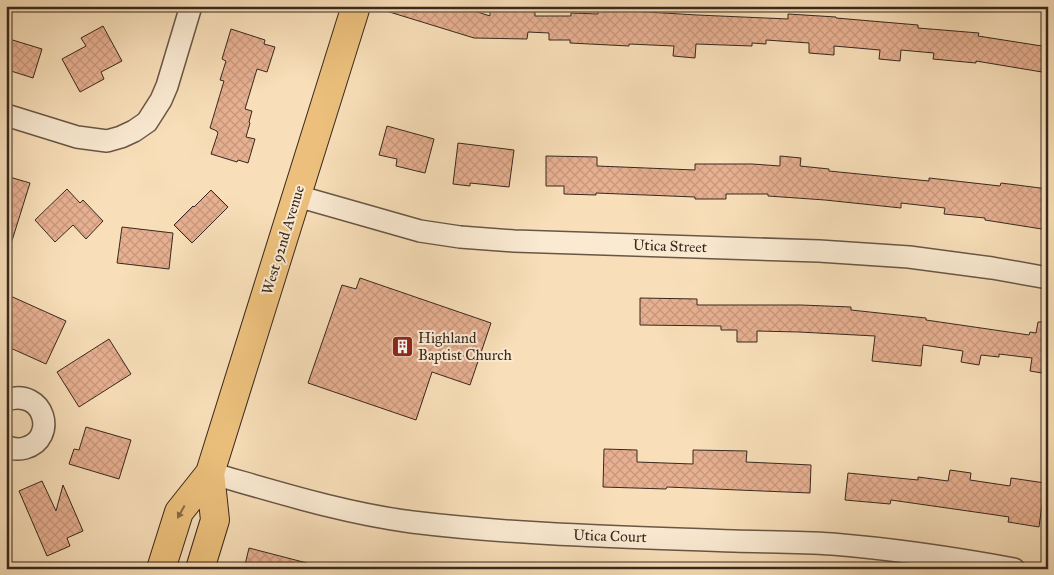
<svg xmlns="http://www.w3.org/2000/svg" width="1054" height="575" viewBox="0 0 1054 575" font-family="'IM FELL Great Primer',serif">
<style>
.building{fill:url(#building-cross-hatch);stroke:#39281e}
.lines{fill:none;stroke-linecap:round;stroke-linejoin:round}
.street-casing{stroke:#695645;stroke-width:24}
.primary-casing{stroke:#39281e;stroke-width:30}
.street{stroke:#faead2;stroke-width:21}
.primary{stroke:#ecc07c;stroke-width:28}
.oneway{fill:#8a6c48}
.labels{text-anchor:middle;stroke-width:4;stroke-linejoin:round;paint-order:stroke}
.street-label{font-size:15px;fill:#39281e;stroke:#faead2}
.poi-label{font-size:15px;fill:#39281e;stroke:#faead2;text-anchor:start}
</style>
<defs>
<pattern id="building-cross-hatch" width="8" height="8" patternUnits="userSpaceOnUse" patternTransform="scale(1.25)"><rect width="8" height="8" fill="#e7b091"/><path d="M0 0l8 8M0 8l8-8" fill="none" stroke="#c7977d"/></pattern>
</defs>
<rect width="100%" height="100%" fill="#f8dfb9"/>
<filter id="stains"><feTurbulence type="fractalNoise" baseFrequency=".004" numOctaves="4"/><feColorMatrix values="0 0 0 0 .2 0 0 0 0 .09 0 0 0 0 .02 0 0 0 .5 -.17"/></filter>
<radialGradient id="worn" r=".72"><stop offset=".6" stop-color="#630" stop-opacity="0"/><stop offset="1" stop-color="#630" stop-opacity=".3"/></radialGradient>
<path class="building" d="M 384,6 L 459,6 L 490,16 L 490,9 L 535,10 L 535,16 L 571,16 L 571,13 L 598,14 L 598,8 L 630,9 L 630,11 L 697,15 L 788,19 L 788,14 L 836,17 L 836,18 L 918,25 L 918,28 L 979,33 L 978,36 L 1048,47 L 1048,73 L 976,61 L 976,63 L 933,59 L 934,53 L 901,50 L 900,61 L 879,59 L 880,50 L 834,46 L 834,55 L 809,53 L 809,43 L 766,40 L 766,44 L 752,43 L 752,46 L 696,44 L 695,58 L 673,56 L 674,46 L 629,44 L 629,46 L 570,43 L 570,40 L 549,40 L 549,33 L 528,32 L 527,39 L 474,38 L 383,10 Z
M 103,26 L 122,61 L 101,72 L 104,79 L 80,92 L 62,59 L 86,46 L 81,38 Z
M 231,29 L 265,40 L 264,44 L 275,47 L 267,72 L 257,69 L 245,109 L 252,111 L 249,122 L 250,123 L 246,137 L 255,139 L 248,163 L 238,160 L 237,162 L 211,154 L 218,133 L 217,132 L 217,131 L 210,128 L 224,81 L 220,80 L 226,61 L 222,59 Z
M 6,38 L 42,49 L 33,78 L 11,71 L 12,69 L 6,67 Z
M 387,126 L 434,139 L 425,173 L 396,166 L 397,159 L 379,155 Z
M 458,143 L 514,150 L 509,187 L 470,183 L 470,186 L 453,184 Z
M 546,156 L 597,157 L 597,166 L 695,170 L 695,164 L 752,164 L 780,166 L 780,156 L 801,158 L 800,166 L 829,169 L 829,171 L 929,181 L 929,178 L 1000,186 L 1001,183 L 1048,189 L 1048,230 L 985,220 L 985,218 L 944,214 L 945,208 L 901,203 L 901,208 L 825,200 L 768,196 L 768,194 L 726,194 L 726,199 L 695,199 L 695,197 L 596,193 L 596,195 L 564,194 L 564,186 L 546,186 Z
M 6,176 L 30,183 L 10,247 L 6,246 Z
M 67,189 L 80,203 L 83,200 L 103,221 L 86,239 L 73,225 L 55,242 L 35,220 Z
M 211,190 L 228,207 L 192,243 L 174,225 L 193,206 L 194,207 Z
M 122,227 L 173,233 L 169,269 L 117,263 Z
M 360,278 L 491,323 L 470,385 L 432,372 L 416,420 L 308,383 L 342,285 L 356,289 Z
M 6,294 L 66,321 L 46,364 L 6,346 Z
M 640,298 L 697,299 L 697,305 L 801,305 L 851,307 L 851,310 L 926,318 L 926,320 L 1029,335 L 1030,332 L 1036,333 L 1038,322 L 1048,322 L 1048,374 L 1030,371 L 1032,358 L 999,354 L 999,357 L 981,355 L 979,365 L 961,362 L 963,351 L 923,345 L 921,366 L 872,361 L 875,336 L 799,332 L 757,331 L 757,342 L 737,342 L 737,330 L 721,330 L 721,326 L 640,325 Z
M 109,339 L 131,374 L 79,407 L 57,372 Z
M 86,427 L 131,440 L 119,479 L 69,464 L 74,449 L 79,450 Z
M 604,449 L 637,450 L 637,462 L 693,464 L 693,450 L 747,451 L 746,462 L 811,465 L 810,493 L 667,487 L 666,489 L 603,487 Z
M 950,470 L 971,473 L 970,480 L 1010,486 L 1011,478 L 1045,483 L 1039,527 L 1008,522 L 1009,517 L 989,514 L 891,500 L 890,504 L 845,500 L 848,473 L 918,480 L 918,477 L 948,481 Z
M 42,481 L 56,511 L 63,485 L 83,531 L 67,538 L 70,546 L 47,556 L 19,491 Z
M 249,548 L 307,563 L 307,569 L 244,569 Z"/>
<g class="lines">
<defs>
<path id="street" d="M 6,115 L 77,137 L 107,141 L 121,137 L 134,131 L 147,122 L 161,100 L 167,86 L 191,6
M 297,196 L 420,231 L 460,237 L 514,241 L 819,251 L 909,257 L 992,268 L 1048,278
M 6,400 C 45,387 58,439 25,448 C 18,450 12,449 6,446
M 210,473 C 277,492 343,513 412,522 C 519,535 627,537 734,541 C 767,542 800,542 832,544 C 893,549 954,558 1014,569"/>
<path id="primary" d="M 161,569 L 179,512 L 210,473 L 356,6
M 200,569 L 215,520 L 210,473"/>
</defs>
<use href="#street" class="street-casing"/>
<use href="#primary" class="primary-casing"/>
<use href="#street" class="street"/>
<use href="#primary" class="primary"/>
</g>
<defs><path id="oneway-solid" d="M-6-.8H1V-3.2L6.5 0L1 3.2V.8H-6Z" transform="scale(1.25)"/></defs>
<use class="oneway" href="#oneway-solid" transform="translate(181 512) rotate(119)"/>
<defs>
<symbol id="building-square" viewBox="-11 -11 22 22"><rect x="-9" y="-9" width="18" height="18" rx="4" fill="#8f2418" stroke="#faead2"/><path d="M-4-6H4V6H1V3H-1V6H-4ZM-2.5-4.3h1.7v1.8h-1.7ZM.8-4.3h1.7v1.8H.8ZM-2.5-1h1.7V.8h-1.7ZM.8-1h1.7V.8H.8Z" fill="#fff"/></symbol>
</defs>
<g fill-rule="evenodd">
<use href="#building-square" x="390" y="334" width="25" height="25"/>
</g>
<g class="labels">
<g class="street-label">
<text transform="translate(283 240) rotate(-73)" y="5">West 92nd Avenue</text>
<text transform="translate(670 246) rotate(2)" y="5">Utica Street</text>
<text transform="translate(610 536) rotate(2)" y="5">Utica Court</text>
</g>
<g class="poi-label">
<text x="418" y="343">Highland<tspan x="418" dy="17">Baptist Church</tspan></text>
</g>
</g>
<rect width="1054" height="575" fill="none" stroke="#f8dfb9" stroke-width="25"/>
<rect x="8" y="8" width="1039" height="560" fill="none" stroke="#39281e" stroke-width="2.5"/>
<rect x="12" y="12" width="1029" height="550" fill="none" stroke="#39281e"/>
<rect width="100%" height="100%" filter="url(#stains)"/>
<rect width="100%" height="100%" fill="url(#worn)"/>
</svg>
